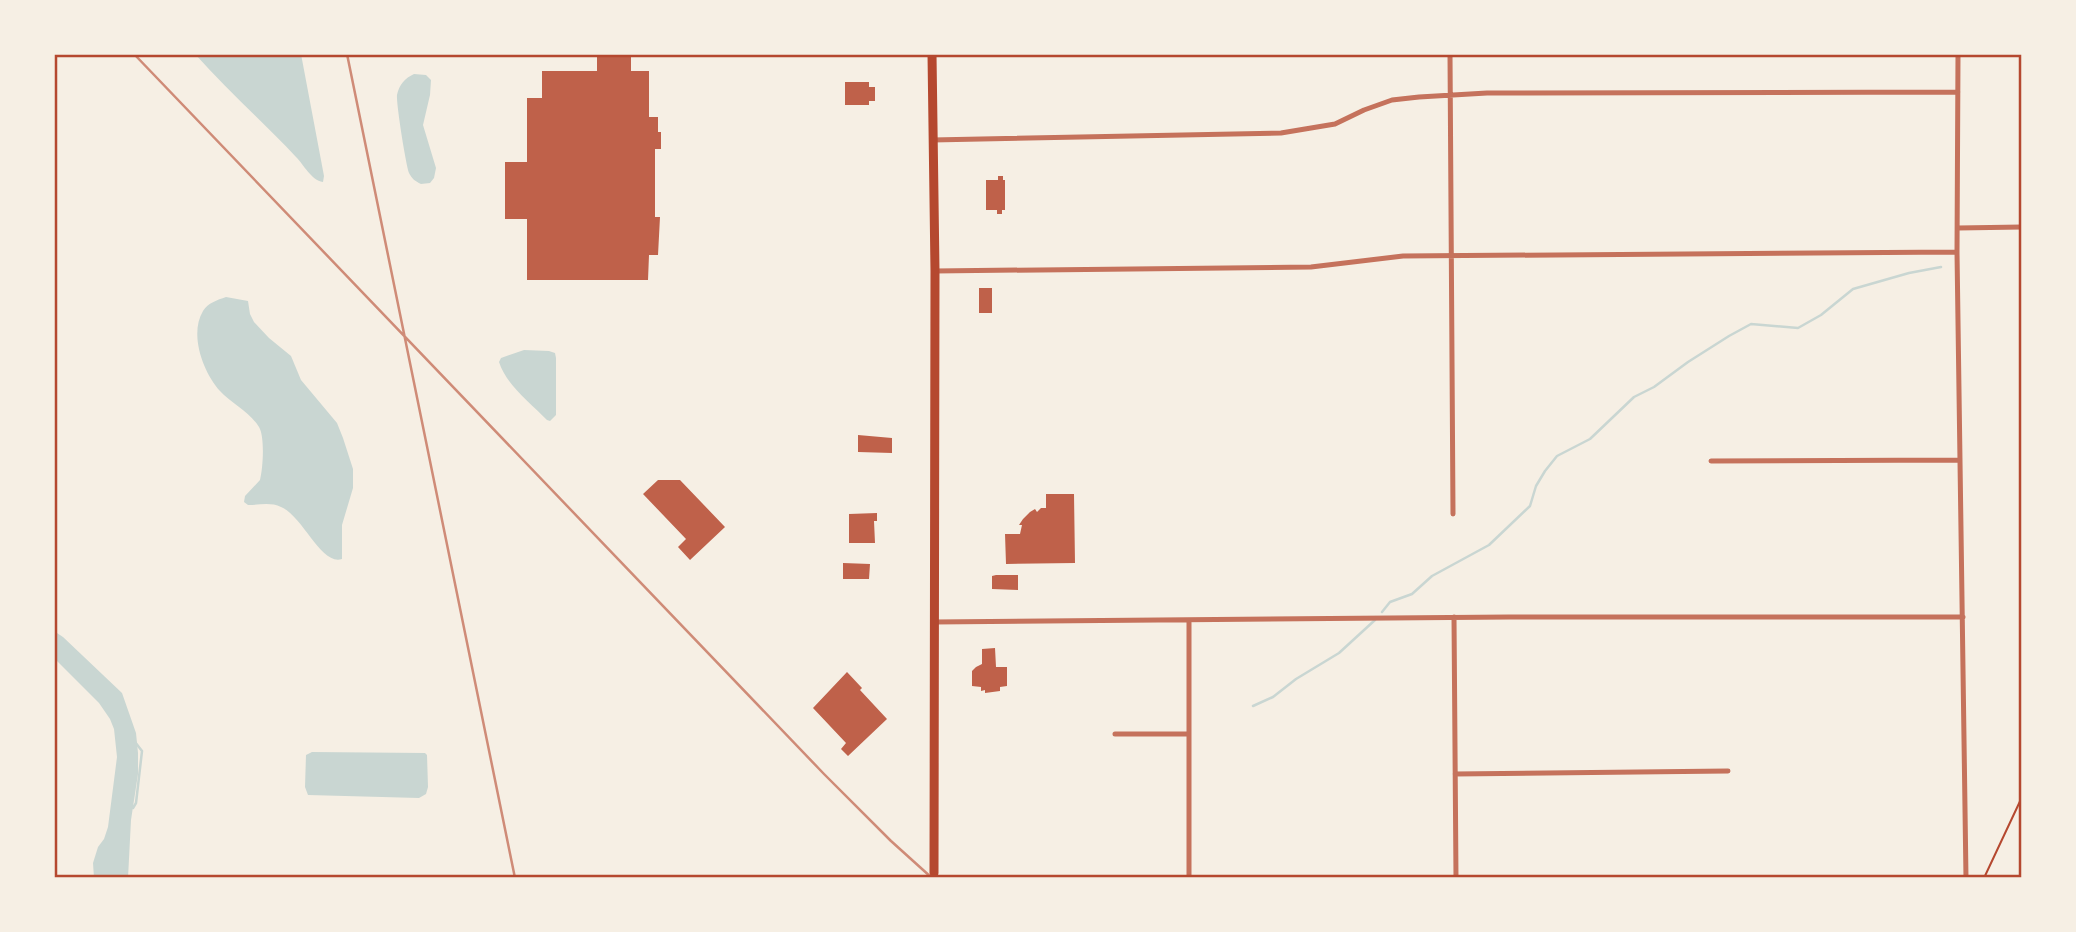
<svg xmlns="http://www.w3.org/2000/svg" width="2076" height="932" viewBox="0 0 2076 932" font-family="'Varela Round',sans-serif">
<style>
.water{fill:#c9d6d2}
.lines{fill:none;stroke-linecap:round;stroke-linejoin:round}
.stream{stroke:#c9d6d2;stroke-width:2.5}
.building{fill:#bf614a}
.path{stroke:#b5482f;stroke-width:2}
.minor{stroke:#c5725c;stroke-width:5}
.primary{stroke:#b5482f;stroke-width:9}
.rail{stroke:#cf8b77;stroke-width:2.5}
.neatline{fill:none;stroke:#b5482f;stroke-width:2.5}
</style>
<rect width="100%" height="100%" fill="#f6efe4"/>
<path class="water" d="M 195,54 L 301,54 L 324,176 L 323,182 C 311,180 304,165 296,157 C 263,122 227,90 195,54 Z
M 414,74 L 426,75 L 431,80 L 430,95 L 423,125 L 436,168 L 434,178 L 430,183 L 421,184 C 415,181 412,179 409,173 C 406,165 396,103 397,95 C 399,85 405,78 414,74 Z
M 226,297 L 248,301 L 250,314 L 254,322 L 269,338 L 291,356 L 301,380 L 337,423 L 343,438 L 353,469 L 353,488 L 342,525 L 342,559 C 321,566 303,516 281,507 C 271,502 259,505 248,505 L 244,502 L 245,496 L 260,480 C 263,468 265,437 259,427 C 250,412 231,403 220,391 C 203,372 189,334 203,311 C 208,303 217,300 226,297 Z
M 524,350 L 549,351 L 555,353 L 556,358 L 556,415 L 550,421 L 547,420 C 530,402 507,386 499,362 L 501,358 Z
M 54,631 L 63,637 L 122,693 L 136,733 L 138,753 L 138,774 L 131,820 L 128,878 L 94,878 L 93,863 L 98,847 L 104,839 L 108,827 L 117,757 L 114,729 L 110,719 L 99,703 L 54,658 Z
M 312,752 L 425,753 L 427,755 L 428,787 L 426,794 L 419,798 L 308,795 L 305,787 L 306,755 Z"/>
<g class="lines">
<path class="stream" d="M 1382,612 L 1390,602 L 1412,594 L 1432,576 L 1489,545 L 1530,506 L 1536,486 L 1545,471 L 1557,456 L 1590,439 L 1634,397 L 1654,387 L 1688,362 L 1729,336 L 1751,324 L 1798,328 L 1821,315 L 1853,289 L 1909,273 L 1941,267
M 1253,706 L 1273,697 L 1296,679 L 1339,653 L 1375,620
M 133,808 L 136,803 L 142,751 L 135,742"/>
</g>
<path class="building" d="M 597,54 L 631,54 L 631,71 L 649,71 L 649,117 L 658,117 L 658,132 L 661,132 L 661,149 L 655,149 L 655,217 L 660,217 L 658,255 L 649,255 L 648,280 L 527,280 L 527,219 L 505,219 L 505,162 L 527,162 L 527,98 L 542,98 L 542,71 L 597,71 Z
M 845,82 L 869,82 L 869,87 L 875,87 L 875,101 L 869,101 L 869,105 L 845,105 Z
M 998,176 L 1003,176 L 1003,180 L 1005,180 L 1005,210 L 1002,210 L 1002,214 L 997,214 L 997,210 L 986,210 L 986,180 L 998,180 Z
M 979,288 L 992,288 L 992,313 L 979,313 Z
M 858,435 L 892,438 L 892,453 L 858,452 Z
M 658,480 L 680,480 L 725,527 L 690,560 L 678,547 L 686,539 L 643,494 Z
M 1046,494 L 1074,494 L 1075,563 L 1006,564 L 1005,534 L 1020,534 L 1022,525 L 1019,525 L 1023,519 L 1030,512 L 1035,509 L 1037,512 L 1041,508 L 1046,508 Z
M 877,513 L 877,521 L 874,521 L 875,543 L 849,543 L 849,514 Z
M 843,563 L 870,564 L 869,579 L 843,579 Z
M 996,575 L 1018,575 L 1018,590 L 992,589 L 992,576 Z
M 995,648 L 996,667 L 1007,667 L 1007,686 L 1000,687 L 1000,691 L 985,693 L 985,690 L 981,691 L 981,687 L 972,686 L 972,671 L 976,667 L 982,664 L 982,649 Z
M 847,672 L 862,688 L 860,690 L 887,719 L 848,756 L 841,749 L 846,743 L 813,708 Z"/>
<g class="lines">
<path class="path" d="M 1984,878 L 2022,797"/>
<path class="minor" d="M 1450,54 L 1453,514
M 1958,54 L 1957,252 L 1966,878
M 932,140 L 1281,133 L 1335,124 L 1364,110 L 1392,100 L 1419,97 L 1487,93 L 1958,92
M 1958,228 L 2022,227
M 935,271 L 1311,267 L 1403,256 L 1957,252
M 1711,461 L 1959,460
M 1454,617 L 1456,878
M 934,622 L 1509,617 L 1963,617
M 1115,734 L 1189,734
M 1455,774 L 1728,771
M 1189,878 L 1189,621"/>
<path class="primary" d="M 932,54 L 935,271 L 934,873"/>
<path class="rail" d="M 134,54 L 824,774 L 891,841 L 932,878
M 347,54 L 515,878"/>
</g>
<rect width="2076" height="932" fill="none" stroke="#f6efe4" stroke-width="112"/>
<rect x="56" y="56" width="1964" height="820" class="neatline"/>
</svg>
